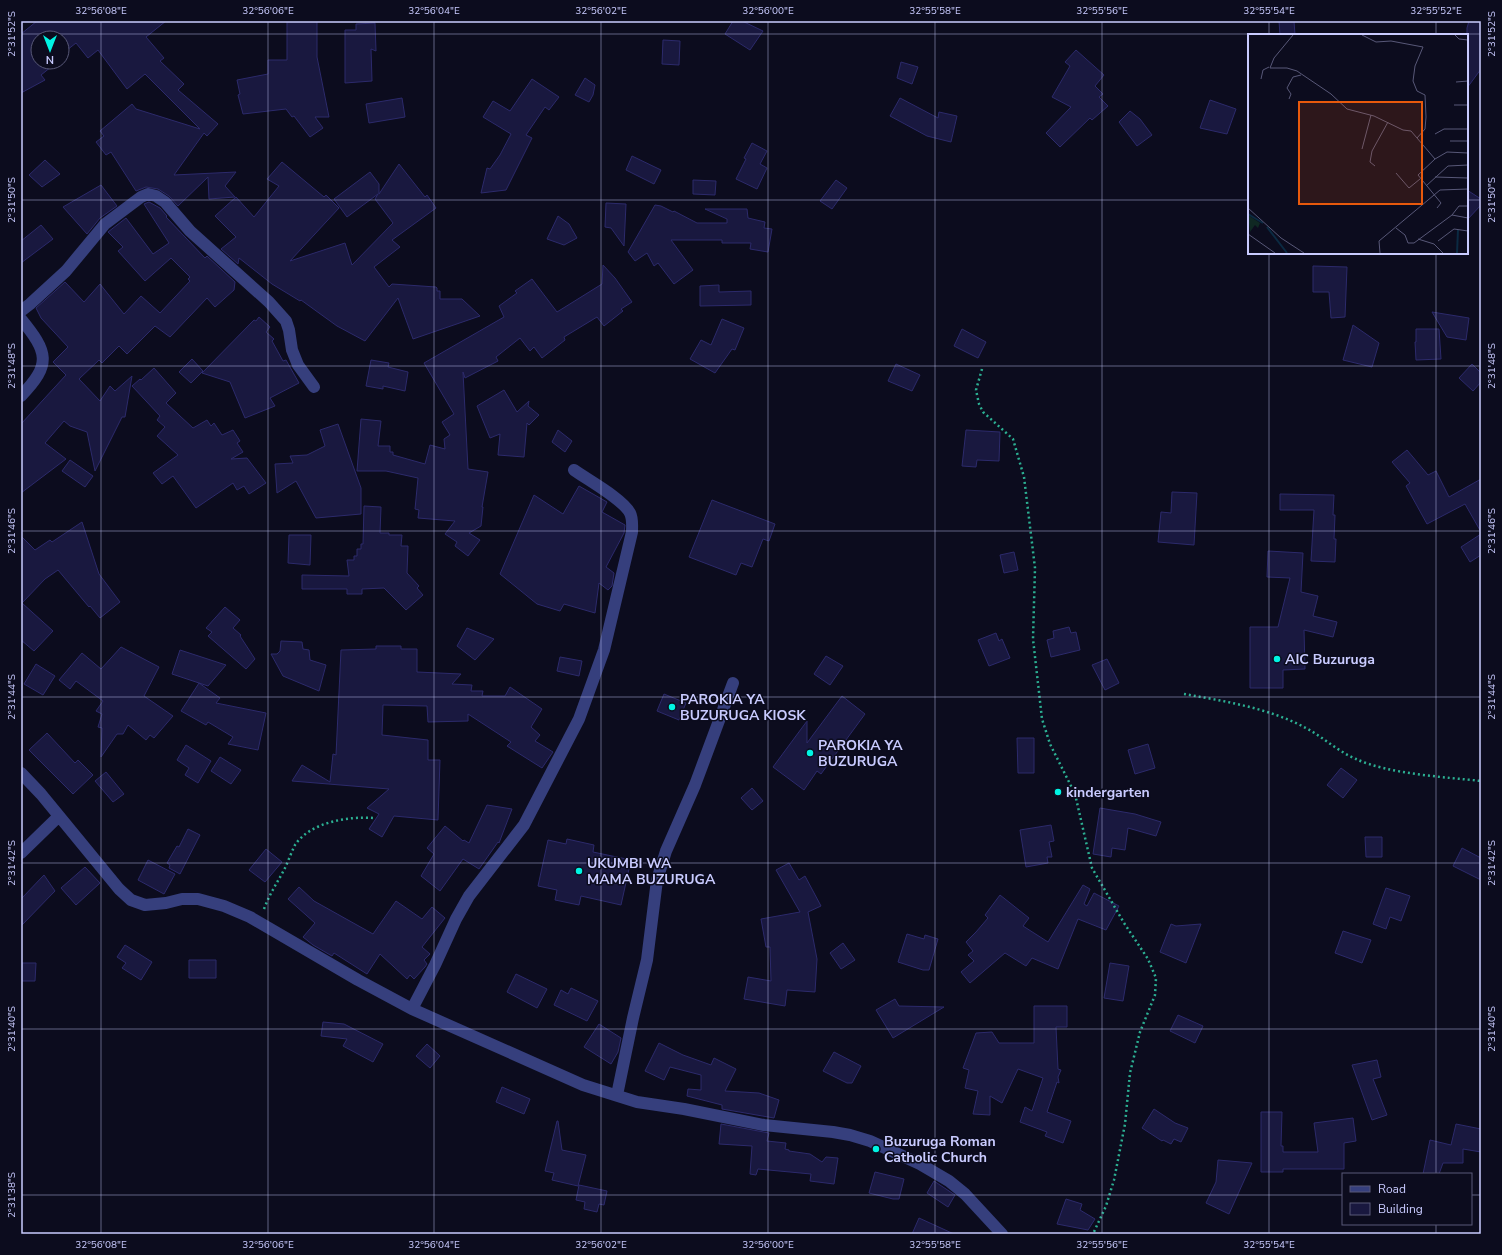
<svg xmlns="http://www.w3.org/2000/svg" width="1502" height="1255" viewBox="0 0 1502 1255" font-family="'Nunito Sans',sans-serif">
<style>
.building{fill:#19183f;stroke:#2c2a6b}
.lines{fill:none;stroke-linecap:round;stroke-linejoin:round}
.path{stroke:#2caf92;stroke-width:2.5;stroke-dasharray:2 3;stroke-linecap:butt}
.minor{stroke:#363f7d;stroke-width:12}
.ticks{fill:none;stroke:#c9cbff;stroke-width:1;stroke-opacity:0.45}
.poi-dot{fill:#00f4e3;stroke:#0c0c1e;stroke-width:1.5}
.labels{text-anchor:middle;stroke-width:3;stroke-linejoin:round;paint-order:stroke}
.poi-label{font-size:14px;font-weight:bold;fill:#c9cbff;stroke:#0c0c1e;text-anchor:start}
.inset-river{fill:none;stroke:#0b2a42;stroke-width:2}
.inset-road{fill:none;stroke:#585878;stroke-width:1}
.view{fill:#e8590c;fill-opacity:0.15;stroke:#e8590c;stroke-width:2}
.inset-edge{fill:none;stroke:#c9cbff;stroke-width:2}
.neatline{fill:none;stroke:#c9cbff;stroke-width:1.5}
.ticks-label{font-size:10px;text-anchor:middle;fill:#c9cbff}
</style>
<rect width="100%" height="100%" fill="#0c0c1e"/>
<path class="building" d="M 37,21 L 166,21 L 146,37 L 164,58 L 160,61 L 184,84 L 178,90 L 218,124 L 207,136 L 204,133 L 174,175 L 236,172 L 225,186 L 235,197 L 209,199 L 208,177 L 178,206 L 169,196 L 158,189 L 146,187 L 136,191 L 111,152 L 106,155 L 96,142 L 104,136 L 100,131 L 132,104 L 136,109 L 200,129 L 145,74 L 127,89 L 98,50 L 88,58 L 76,43 L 62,54 L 62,38 L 38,38 L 38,62 L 52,62 L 49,64 L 51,67 L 41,75 L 45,80 L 21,93 L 21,34 Z
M 287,21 L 317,21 L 317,57 L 329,117 L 315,117 L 323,128 L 310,137 L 294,116 L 292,117 L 286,109 L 243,114 L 238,95 L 240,94 L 237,80 L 268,74 L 268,60 L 287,60 Z
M 733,21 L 742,21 L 763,31 L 750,50 L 725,34 Z
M 1279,21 L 1294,21 L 1295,35 L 1280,35 Z
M 1469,21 L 1481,21 L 1481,69 L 1467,88 L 1467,28 Z
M 375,23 L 376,51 L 371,49 L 372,81 L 345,83 L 345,30 L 356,30 L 356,24 Z
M 663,40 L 680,41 L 679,65 L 662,64 Z
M 1076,50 L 1104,75 L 1095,86 L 1103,94 L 1099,97 L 1108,106 L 1092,120 L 1090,118 L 1060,147 L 1046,133 L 1071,107 L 1052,97 L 1070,66 L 1065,62 Z
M 901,62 L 918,67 L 912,84 L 897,78 Z
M 585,78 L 595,85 L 593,95 L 589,102 L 575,95 Z
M 532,79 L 559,97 L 549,110 L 545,107 L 526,135 L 532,138 L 506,190 L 481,193 L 487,168 L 490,169 L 500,155 L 511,134 L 483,117 L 493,101 L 510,111 Z
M 402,98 L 405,117 L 369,123 L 366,104 Z
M 900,98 L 938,118 L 939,112 L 957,116 L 951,142 L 927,136 L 890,116 Z
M 1210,100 L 1236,109 L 1227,134 L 1200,128 Z
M 1130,111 L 1140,119 L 1152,135 L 1137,146 L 1119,122 Z
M 752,143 L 767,151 L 760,164 L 767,168 L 757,189 L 736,179 L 746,159 L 744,158 Z
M 632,156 L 661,170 L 654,184 L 626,170 Z
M 45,160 L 60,174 L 42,187 L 29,175 Z
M 282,162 L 324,197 L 326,195 L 339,208 L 290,261 L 345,243 L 352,265 L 393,223 L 375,199 L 378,194 L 347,217 L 334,199 L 370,172 L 379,184 L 379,194 L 399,164 L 425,197 L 427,195 L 436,208 L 392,240 L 400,247 L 374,267 L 389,287 L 392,284 L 436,287 L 437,288 L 437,291 L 440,291 L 440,299 L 462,299 L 480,316 L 413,339 L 398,298 L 365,341 L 337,326 L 301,300 L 300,301 L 272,284 L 239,258 L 238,264 L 221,249 L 236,237 L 215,216 L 236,197 L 254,217 L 279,186 L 267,179 Z
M 693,180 L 716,181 L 715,195 L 693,194 Z
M 836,180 L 847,188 L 832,209 L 820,201 Z
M 101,185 L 117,206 L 100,218 L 87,234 L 63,207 Z
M 1467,190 L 1481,199 L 1481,205 L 1467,220 Z
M 149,202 L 160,208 L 167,216 L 166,217 L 205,258 L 207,256 L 235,282 L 234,290 L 215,307 L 207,298 L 170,337 L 155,326 L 127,354 L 119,346 L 102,363 L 99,360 L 79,379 L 100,401 L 110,386 L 115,391 L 132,376 L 125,417 L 122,417 L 95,471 L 87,432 L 70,426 L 64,421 L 45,443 L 66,459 L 21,493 L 21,424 L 66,375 L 53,362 L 68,347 L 41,318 L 36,308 L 65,282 L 84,302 L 100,284 L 124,314 L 141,296 L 160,313 L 190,281 L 188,279 L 190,277 L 171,258 L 145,281 L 118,251 L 123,247 L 108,232 L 126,218 L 153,254 L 169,243 L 144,204 Z
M 606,203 L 626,204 L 624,246 L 611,228 L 605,227 Z
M 655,205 L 661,206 L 673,212 L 674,211 L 697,223 L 727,223 L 727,219 L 705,209 L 747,209 L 748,218 L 765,222 L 764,228 L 772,229 L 768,252 L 750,249 L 751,243 L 722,243 L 722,240 L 671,240 L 693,270 L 674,284 L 658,263 L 654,266 L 647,253 L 635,261 L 628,252 Z
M 558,216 L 569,224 L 577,238 L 564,245 L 547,239 Z
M 41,225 L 53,239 L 21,263 L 21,241 Z
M 603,265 L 615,278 L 632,302 L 621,309 L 623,311 L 604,326 L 597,317 L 564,337 L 565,340 L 542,358 L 534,347 L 530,351 L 520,338 L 496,357 L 498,361 L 465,378 L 463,372 L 468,469 L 488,472 L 482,507 L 483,507 L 481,526 L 469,533 L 480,540 L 468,556 L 455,546 L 457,542 L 445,534 L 455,521 L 418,518 L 419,510 L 415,509 L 418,478 L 386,471 L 357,471 L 361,419 L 381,421 L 378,446 L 390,446 L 390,452 L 393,452 L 393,455 L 425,464 L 430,445 L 445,449 L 444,439 L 450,435 L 442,422 L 454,414 L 424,363 L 504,317 L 499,306 L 517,293 L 515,291 L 532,279 L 557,312 L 602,284 Z
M 1313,266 L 1347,267 L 1345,317 L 1331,318 L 1329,292 L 1313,292 Z
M 719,285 L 719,292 L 751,291 L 751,305 L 700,306 L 700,286 Z
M 1432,312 L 1469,318 L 1466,340 L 1447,337 Z
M 259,317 L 270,327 L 266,332 L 274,339 L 272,341 L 283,361 L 286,360 L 299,383 L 270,398 L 275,406 L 245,418 L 230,382 L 202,373 L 254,320 L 256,321 Z
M 722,319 L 744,328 L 735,350 L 732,349 L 715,373 L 690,359 L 701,340 L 711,345 Z
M 1353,325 L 1379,343 L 1372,367 L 1343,360 Z
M 962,329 L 986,342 L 978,358 L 954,346 Z
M 1416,329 L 1439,329 L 1441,359 L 1416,360 L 1415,342 L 1416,342 Z
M 192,359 L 203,371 L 191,383 L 179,372 Z
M 371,360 L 389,363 L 388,367 L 408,372 L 405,391 L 383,386 L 383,389 L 366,386 Z
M 896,364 L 920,375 L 912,391 L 888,381 Z
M 1472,364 L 1481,373 L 1481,382 L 1473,391 L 1459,378 Z
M 154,368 L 176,393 L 166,403 L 193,428 L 207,420 L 211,426 L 214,423 L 222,435 L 233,430 L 240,441 L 237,443 L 243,452 L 231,459 L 247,458 L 266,483 L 249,494 L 244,486 L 237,490 L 233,483 L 196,508 L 173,476 L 162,484 L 153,473 L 178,455 L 157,436 L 165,427 L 157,420 L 160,416 L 132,386 L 140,379 L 141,380 Z
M 504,390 L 517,412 L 529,401 L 528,406 L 539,415 L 529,425 L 527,423 L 524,457 L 498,455 L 500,434 L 490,438 L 477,406 Z
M 338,424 L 361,488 L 361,514 L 316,518 L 296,481 L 277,493 L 275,464 L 293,463 L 290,456 L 307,455 L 325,446 L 320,430 Z
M 558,430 L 572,441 L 565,452 L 552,442 Z
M 966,430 L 1000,432 L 999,461 L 977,460 L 976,467 L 962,466 Z
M 1407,450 L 1428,475 L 1436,471 L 1449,497 L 1481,479 L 1481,532 L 1465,504 L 1427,524 L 1406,486 L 1410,483 L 1392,462 Z
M 70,460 L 93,476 L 85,487 L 62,471 Z
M 579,486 L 607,502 L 602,512 L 625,525 L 624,533 L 606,567 L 614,573 L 612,586 L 608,590 L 599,583 L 595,613 L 564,604 L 560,611 L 537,604 L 500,574 L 534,495 L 563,514 Z
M 1172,492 L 1197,493 L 1194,545 L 1158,542 L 1161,512 L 1171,513 Z
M 1280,494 L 1334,495 L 1333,515 L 1335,515 L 1334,539 L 1336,539 L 1335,562 L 1311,561 L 1314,510 L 1280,510 Z
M 712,500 L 775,524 L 769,541 L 763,539 L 752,567 L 741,563 L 736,575 L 689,557 Z
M 364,506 L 381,507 L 380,533 L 389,533 L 389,535 L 402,535 L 401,546 L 408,546 L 407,573 L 419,586 L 417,588 L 423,595 L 406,610 L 384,588 L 362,589 L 362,594 L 347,594 L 347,589 L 302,589 L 302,575 L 349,576 L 347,560 L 354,560 L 354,556 L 357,556 L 357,549 L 361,549 L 361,544 L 363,544 Z
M 82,522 L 99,574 L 120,602 L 100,618 L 90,606 L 89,607 L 58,570 L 45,579 L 22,603 L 53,631 L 34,651 L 21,640 L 21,536 L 35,550 L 50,540 L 52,542 Z
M 1481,534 L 1481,555 L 1470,562 L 1461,547 Z
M 289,535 L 311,535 L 310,565 L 288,563 Z
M 1268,551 L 1303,553 L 1301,592 L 1318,596 L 1313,616 L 1337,622 L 1333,637 L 1304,630 L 1305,669 L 1283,670 L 1283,688 L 1250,688 L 1250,627 L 1278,627 L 1290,578 L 1267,577 Z
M 1014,552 L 1018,570 L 1004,573 L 1000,555 Z
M 225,607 L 240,620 L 233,628 L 241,635 L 240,636 L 255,659 L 246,669 L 208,636 L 212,632 L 206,628 Z
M 1069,627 L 1071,633 L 1076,632 L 1080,650 L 1051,657 L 1047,640 L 1054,638 L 1053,631 Z
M 467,628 L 494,639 L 475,660 L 457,646 Z
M 996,633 L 999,641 L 1002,639 L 1010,658 L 989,666 L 978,640 Z
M 281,641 L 302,642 L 303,649 L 309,650 L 310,660 L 326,665 L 319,691 L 283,676 L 271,654 L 277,654 L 280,651 Z
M 376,646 L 401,646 L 401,649 L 417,649 L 417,672 L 461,674 L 452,684 L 472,685 L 471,691 L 483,691 L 482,696 L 505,696 L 510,687 L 542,709 L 531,727 L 540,735 L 535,741 L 553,752 L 542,768 L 507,746 L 511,742 L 468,714 L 468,721 L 428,722 L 427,706 L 383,705 L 382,735 L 428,740 L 428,760 L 440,760 L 438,820 L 394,816 L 382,837 L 369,829 L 379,814 L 367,808 L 389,789 L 292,781 L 302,765 L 330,782 L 333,754 L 336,755 L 341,650 L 376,649 Z
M 121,647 L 159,667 L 144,696 L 173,716 L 154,738 L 150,735 L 146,740 L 128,725 L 123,734 L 117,734 L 101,757 L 102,728 L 98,727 L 102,714 L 96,711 L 103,701 L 76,681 L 70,689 L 59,680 L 82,653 L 101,669 Z
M 180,650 L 226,665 L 208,686 L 199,683 L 220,698 L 216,703 L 266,713 L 258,750 L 228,744 L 233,737 L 208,722 L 206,725 L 181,711 L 199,683 L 172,674 Z
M 826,656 L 843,666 L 830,685 L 814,674 Z
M 560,657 L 582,661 L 579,676 L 557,671 Z
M 1107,659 L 1119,683 L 1105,690 L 1092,665 Z
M 36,664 L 55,676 L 43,695 L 24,684 Z
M 664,694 L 686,703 L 679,720 L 657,711 Z
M 842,696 L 865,714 L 821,774 L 817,771 L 804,790 L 773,767 L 807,721 L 807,743 Z
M 47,733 L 75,763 L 78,760 L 93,775 L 73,794 L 29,750 Z
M 1017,738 L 1034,738 L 1034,773 L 1018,773 Z
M 1148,744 L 1155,768 L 1135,774 L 1128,750 Z
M 186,745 L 211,761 L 198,783 L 185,775 L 189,768 L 177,760 Z
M 220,757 L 241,770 L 231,784 L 211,771 Z
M 1341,768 L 1357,780 L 1343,798 L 1327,785 Z
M 106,772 L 124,794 L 113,802 L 95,781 Z
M 752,788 L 763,801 L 752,810 L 741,798 Z
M 487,805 L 512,809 L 499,843 L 498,842 L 479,869 L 463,859 L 440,891 L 421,876 L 434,854 L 427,848 L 445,826 L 463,841 L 464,840 L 469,843 Z
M 1100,808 L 1135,814 L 1161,822 L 1156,836 L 1128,828 L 1125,850 L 1112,848 L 1111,857 L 1093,854 Z
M 1051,825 L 1054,841 L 1049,842 L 1052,857 L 1047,857 L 1048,863 L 1026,867 L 1020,830 Z
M 188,829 L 200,835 L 180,874 L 169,868 L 170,865 L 167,863 L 177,846 L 179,847 Z
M 1365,837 L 1382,837 L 1382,857 L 1366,857 Z
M 567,839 L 594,845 L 593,852 L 631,860 L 621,905 L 581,896 L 579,905 L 555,900 L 557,890 L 538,886 L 548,840 L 566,844 Z
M 1462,848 L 1481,858 L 1481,880 L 1453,866 Z
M 266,849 L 282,862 L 265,882 L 249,870 Z
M 148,860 L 175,874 L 164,894 L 138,880 Z
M 789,863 L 799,880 L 805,876 L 821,906 L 808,912 L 817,959 L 815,992 L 787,990 L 785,1006 L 744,999 L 748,977 L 771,981 L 770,947 L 766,947 L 761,919 L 800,912 L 776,870 Z
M 85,867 L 100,883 L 76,905 L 61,888 Z
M 44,875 L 55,891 L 21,926 L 21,899 Z
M 1083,885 L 1090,889 L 1084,904 L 1087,906 L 1094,893 L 1119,906 L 1106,930 L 1078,919 L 1058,969 L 1032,958 L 1026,966 L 1005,953 L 970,983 L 961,972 L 974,961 L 968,955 L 973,951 L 966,942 L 976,932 L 988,918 L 985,915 L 1000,895 L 1029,918 L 1023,926 L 1048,942 Z
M 299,887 L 314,901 L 373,934 L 396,901 L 422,919 L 432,907 L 445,918 L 422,947 L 430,954 L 424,960 L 427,964 L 425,967 L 414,979 L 410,975 L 407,979 L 380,954 L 367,974 L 334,953 L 332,956 L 313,945 L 303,937 L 315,923 L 288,899 Z
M 1386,888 L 1410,896 L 1401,921 L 1390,917 L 1386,929 L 1373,924 Z
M 1171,924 L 1176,926 L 1201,924 L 1186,963 L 1160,952 Z
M 1343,931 L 1371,940 L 1362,963 L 1335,953 Z
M 907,934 L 924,939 L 925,935 L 938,939 L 929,970 L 923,970 L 898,962 Z
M 843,943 L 855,960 L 841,969 L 830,953 Z
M 125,945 L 152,962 L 141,980 L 122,968 L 126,963 L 117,957 Z
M 189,960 L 216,960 L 216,978 L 189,978 Z
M 22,963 L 36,963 L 35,981 L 21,981 Z
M 1110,963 L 1129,966 L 1123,1001 L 1104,998 Z
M 516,974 L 547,989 L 537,1008 L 507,992 Z
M 571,988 L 598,1001 L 587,1021 L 554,1005 L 561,990 L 568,994 Z
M 895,999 L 899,1006 L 944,1007 L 893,1038 L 876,1010 Z
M 1034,1006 L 1067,1006 L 1067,1027 L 1056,1027 L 1058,1069 L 1061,1070 L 1058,1077 L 1059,1083 L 1057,1082 L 1047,1112 L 1071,1121 L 1063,1143 L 1045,1136 L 1047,1132 L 1020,1122 L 1025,1107 L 1032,1111 L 1043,1078 L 1018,1069 L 1002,1103 L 990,1096 L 990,1115 L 973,1114 L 978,1091 L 965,1088 L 969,1070 L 963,1068 L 976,1033 L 992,1032 L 999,1043 L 1034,1043 Z
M 1178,1015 L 1203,1026 L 1195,1043 L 1170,1031 Z
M 323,1022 L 344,1024 L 383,1044 L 373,1062 L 343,1046 L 347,1039 L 321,1036 Z
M 599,1024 L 621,1038 L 618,1052 L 611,1064 L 584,1047 Z
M 659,1043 L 683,1055 L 711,1065 L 714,1058 L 736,1069 L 725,1091 L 759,1093 L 779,1100 L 774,1118 L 722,1109 L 722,1105 L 687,1096 L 688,1089 L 701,1090 L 701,1075 L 670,1067 L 664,1080 L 645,1071 Z
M 427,1044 L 440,1056 L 430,1068 L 416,1056 Z
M 834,1052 L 861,1066 L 852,1083 L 847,1083 L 823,1071 Z
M 1377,1060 L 1381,1077 L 1373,1079 L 1387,1115 L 1372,1120 L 1352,1065 Z
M 502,1087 L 530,1099 L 524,1114 L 496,1102 Z
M 1154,1109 L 1175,1123 L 1188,1128 L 1181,1142 L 1174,1139 L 1171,1144 L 1163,1140 L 1162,1141 L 1142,1128 Z
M 1261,1112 L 1282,1112 L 1281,1146 L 1283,1146 L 1283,1152 L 1318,1152 L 1314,1123 L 1353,1118 L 1356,1141 L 1344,1143 L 1344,1169 L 1283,1169 L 1283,1172 L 1261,1172 Z
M 557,1121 L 558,1121 L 562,1150 L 586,1155 L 578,1186 L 552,1180 L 554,1173 L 545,1171 Z
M 721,1124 L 769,1133 L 767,1141 L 786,1143 L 785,1149 L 789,1150 L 789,1151 L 810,1154 L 822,1162 L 826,1157 L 838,1158 L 834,1184 L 810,1181 L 811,1174 L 758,1169 L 756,1175 L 750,1174 L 752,1146 L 719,1144 Z
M 1456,1124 L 1481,1129 L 1481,1152 L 1463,1149 L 1463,1163 L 1443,1163 L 1439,1174 L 1423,1174 L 1430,1140 L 1451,1145 Z
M 1218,1160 L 1252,1163 L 1229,1214 L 1206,1203 L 1216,1182 Z
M 875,1172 L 904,1179 L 899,1199 L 893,1199 L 869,1193 Z
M 934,1181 L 955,1195 L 948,1207 L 927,1193 Z
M 579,1185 L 607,1191 L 604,1205 L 599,1204 L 597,1212 L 584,1209 L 585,1202 L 576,1200 Z
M 1066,1199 L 1082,1204 L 1080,1210 L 1095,1219 L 1088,1230 L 1057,1224 Z
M 919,1218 L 954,1234 L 912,1234 Z"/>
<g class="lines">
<path class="path" d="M 982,369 L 976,390 L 979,404 L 983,412 L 1013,439 L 1024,477 L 1035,568 L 1033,639 L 1042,719 L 1050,744 L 1075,794 L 1092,868 L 1124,923 L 1148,959 L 1156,978 L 1155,995 L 1140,1032 L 1130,1073 L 1125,1124 L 1114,1180 L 1106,1206 L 1093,1234
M 1184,694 C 1224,701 1268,708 1304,727 C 1322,736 1337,751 1356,759 C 1388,774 1445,777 1481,781
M 264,909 C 269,895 277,883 284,870 C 288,862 291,853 295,845 C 310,822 349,816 374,818"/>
<path class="minor" d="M 21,311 L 30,304 L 66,271 L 105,224 L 141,197 L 148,194 L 156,196 L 165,202 L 190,231 L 269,302 L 286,321 L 289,330 L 292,350 L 298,365 L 314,387
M 21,319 C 48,352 52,364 21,396
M 21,773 L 41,794 L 119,889 L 131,900 L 145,905 L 166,903 L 182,899 L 198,899 L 224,906 L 250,917 L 358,980 L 412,1009 L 583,1085 L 637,1102 L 684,1109 L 764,1125 L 833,1132 L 850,1135 L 870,1141 L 920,1164 L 949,1181 L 965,1194 L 1002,1234
M 21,853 L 58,817
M 412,1009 L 435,965 L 456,919 L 469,896 L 524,825 L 579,719 L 604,650 L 632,532 C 632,526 633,519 630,513 C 623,499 588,480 574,470
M 617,1095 L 633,1018 L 647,960 L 657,880 L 666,851 L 695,785 L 733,683"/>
</g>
<path class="ticks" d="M 101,21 L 101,1234M 268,21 L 268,1234M 434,21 L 434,1234M 601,21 L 601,1234M 768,21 L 768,1234M 935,21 L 935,1234M 1102,21 L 1102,1234M 1269,21 L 1269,35M 1436,21 L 1436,35M 21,34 L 1481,34M 21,200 L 1249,200M 1467,200 L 1481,200M 1269,253 L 1269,1234M 1436,253 L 1436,1174M 21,366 L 1481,366M 21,531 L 1481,531M 21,697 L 1481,697M 21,863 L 1481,863M 21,1029 L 1481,1029M 21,1195 L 1343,1195M 1471,1195 L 1481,1195M 1436,1224 L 1436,1234"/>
<g class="poi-dot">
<circle cx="1277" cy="659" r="4"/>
<circle cx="672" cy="707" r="4"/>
<circle cx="810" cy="753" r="4"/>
<circle cx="1058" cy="792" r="4"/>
<circle cx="579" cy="871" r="4"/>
<circle cx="876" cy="1149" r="4"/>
</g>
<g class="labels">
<g class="poi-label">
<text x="1285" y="664">AIC Buzuruga</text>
<text x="680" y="704">PAROKIA YA<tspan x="680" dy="16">BUZURUGA KIOSK</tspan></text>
<text x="818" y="750">PAROKIA YA<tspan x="818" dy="16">BUZURUGA</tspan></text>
<text x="1066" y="797">kindergarten</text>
<text x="587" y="868">UKUMBI WA<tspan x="587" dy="16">MAMA BUZURUGA</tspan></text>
<text x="884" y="1146">Buzuruga Roman<tspan x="884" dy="16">Catholic Church</tspan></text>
</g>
</g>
<g transform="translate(1248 34)">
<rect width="220" height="220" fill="#0c0c1e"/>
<path d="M 0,181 L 12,189 L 10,194 L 7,191 L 2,198 Z" fill="#0f2823"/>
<path class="inset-river" d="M 0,180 L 15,189M 19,193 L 39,219M 209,219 L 210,196"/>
<path class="inset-road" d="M 45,1 L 26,24 L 22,34 L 39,34 L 49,37 L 83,60 L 99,75 L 126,82 L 155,96 L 163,97 L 187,125 L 199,118 L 220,119M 114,1 L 128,8 L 143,7 L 175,13 L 167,32 L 165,47 L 169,57 L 177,61 L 178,83 L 177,95 L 169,104M 207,1 L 211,5 L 220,6M 13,45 L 15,36 L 21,33M 208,48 L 220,47M 41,65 L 43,60 L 39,54 L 45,43 L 53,41M 206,71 L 220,71M 187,100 L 196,95 L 220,95M 202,107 L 220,107M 114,115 L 123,81M 187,125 L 170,141 L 193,169 L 189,174M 127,132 L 122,128 L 124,117 L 140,88M 148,139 L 161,154 L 172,145M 187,143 L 220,144M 178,152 L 200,132 L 220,131M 0,174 L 33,204 L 56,219M 204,181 L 220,184M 148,194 L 157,201 L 160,209 L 166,209 L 204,181 L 211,172 L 220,172M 0,200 L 27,219M 170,205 L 186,210 L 195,219M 190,207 L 206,195 L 220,197M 132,219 L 131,207 L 192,156 L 220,155"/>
<path class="view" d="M 51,68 L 174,68 L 174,170 L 51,170 Z"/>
<rect width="220" height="220" class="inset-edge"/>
</g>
<rect width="1502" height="1255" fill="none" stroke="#0c0c1e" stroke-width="44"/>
<rect x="1342" y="1173" width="130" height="52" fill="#0c0c1e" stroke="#585878"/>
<rect x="1350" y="1186" width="20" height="6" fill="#363f7d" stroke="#585878"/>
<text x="1378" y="1193" font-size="12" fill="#c9cbff">Road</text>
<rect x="1350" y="1203" width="20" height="12" fill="#19183f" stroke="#585878"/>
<text x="1378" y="1213" font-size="12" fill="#c9cbff">Building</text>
<g transform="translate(50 50) rotate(180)"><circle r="19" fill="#0c0c1e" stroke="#585878"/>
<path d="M0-3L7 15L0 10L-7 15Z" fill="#00f4e3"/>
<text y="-6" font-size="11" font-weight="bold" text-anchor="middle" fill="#c9cbff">N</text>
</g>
<rect x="22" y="22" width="1458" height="1211" class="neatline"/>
<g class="ticks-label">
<text x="101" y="14">32°56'08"E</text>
<text x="268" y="14">32°56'06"E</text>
<text x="434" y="14">32°56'04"E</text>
<text x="601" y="14">32°56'02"E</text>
<text x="768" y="14">32°56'00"E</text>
<text x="935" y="14">32°55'58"E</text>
<text x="1102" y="14">32°55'56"E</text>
<text x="1269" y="14">32°55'54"E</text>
<text x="1436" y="14">32°55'52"E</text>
<text transform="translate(1491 34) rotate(-90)" y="4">2°31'52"S</text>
<text transform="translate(11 34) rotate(-90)" y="4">2°31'52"S</text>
<text transform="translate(1491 200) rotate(-90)" y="4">2°31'50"S</text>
<text transform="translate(11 200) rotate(-90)" y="4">2°31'50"S</text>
<text transform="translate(1491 366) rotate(-90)" y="4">2°31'48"S</text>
<text transform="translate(11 366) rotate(-90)" y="4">2°31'48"S</text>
<text transform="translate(1491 531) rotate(-90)" y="4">2°31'46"S</text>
<text transform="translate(11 531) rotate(-90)" y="4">2°31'46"S</text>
<text transform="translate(1491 697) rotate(-90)" y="4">2°31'44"S</text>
<text transform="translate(11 697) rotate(-90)" y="4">2°31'44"S</text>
<text transform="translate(1491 863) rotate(-90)" y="4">2°31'42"S</text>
<text transform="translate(11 863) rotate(-90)" y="4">2°31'42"S</text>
<text transform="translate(1491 1029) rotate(-90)" y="4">2°31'40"S</text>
<text transform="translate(11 1029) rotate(-90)" y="4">2°31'40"S</text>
<text transform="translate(11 1195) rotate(-90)" y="4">2°31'38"S</text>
<text x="101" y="1248">32°56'08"E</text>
<text x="268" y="1248">32°56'06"E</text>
<text x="434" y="1248">32°56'04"E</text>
<text x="601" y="1248">32°56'02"E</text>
<text x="768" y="1248">32°56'00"E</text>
<text x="935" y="1248">32°55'58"E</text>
<text x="1102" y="1248">32°55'56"E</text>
<text x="1269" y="1248">32°55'54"E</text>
</g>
</svg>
